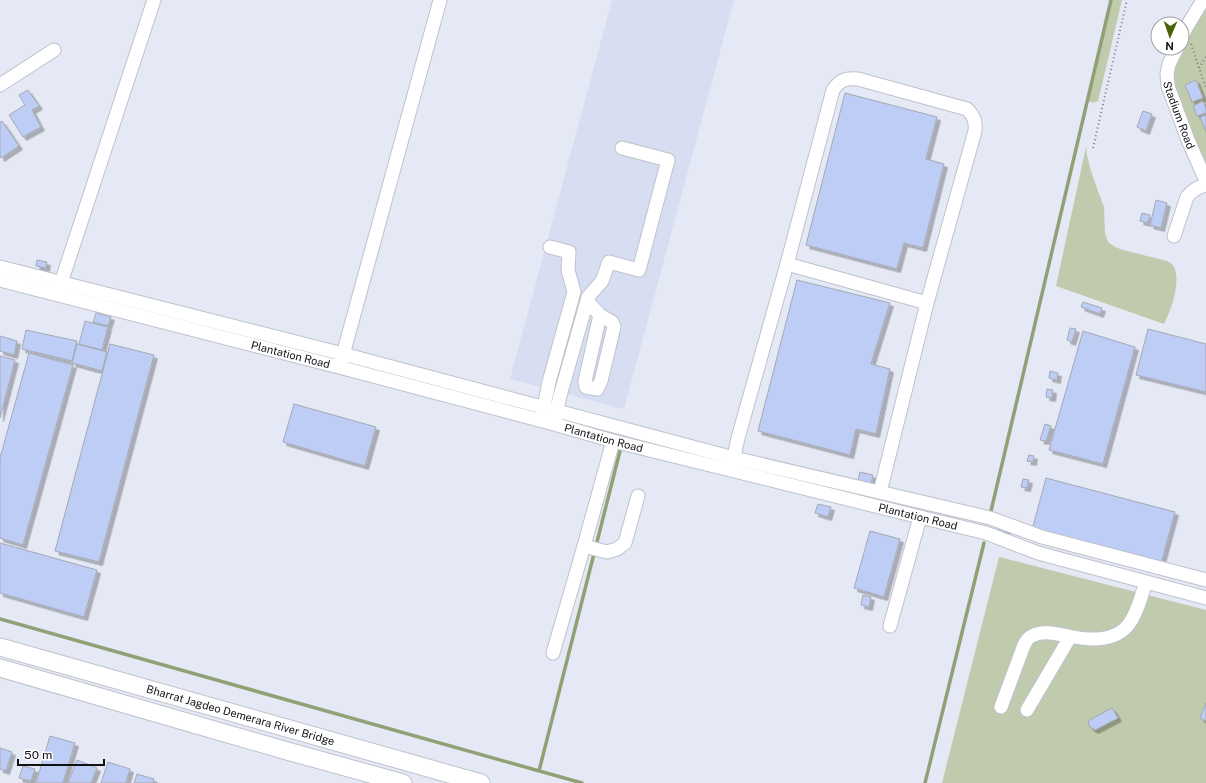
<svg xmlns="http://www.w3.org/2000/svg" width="1206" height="783" viewBox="0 0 1206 783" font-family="'Public Sans',sans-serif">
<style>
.built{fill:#d8def1}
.green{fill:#c0caac}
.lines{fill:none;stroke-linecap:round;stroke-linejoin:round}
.stream{stroke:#92a076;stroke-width:3.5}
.building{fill:#becdf6;stroke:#a4a8b3;filter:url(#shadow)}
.minor-casing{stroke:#bec2cd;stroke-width:15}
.major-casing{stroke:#bec2cd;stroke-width:19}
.path{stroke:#7a7c84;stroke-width:2;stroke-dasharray:1 3;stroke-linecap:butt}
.minor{stroke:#fff;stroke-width:13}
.major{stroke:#fff;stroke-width:17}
.labels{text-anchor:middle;stroke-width:3;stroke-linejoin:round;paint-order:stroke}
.street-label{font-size:11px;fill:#101115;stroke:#fff}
</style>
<defs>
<filter id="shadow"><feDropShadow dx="3.5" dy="3.5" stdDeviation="0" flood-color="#0004"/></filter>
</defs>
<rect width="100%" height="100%" fill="#e5e9f5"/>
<path class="built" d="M 612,0 L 734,0 L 624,409 L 510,379 Z"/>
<path class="green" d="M 1110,0 L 1122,0 L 1099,97 L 1098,101 L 1092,103 L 1088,100 L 1088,95 L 1109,7 Z
M 1206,0 L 1206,181 L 1168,86 L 1177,48 L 1182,48 L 1182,36 Z
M 1086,147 L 1087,156 L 1091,171 L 1098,191 L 1104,207 L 1105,233 L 1108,242 L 1115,247 L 1123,250 L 1167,261 C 1171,263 1174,265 1175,270 C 1180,284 1171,311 1164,324 L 1056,286 Z
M 999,557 L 1206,610 L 1206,783 L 942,783 Z"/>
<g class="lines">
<path class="stream" d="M 991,511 L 1111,0
M 0,619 L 582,783
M 539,771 L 621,447
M 925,783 L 984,543"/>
</g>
<path class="building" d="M 1196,80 L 1203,98 L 1192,102 L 1185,85 Z
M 28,90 L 39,106 L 32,110 L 41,127 L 23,137 L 9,115 L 25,105 L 19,95 Z
M 845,93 L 937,117 L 926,159 L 944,164 L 923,248 L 904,243 L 897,269 L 806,245 Z
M 1203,101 L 1206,109 L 1206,113 L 1197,116 L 1193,106 Z
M 1143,111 L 1152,114 L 1146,131 L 1137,127 Z
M 1206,115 L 1206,132 L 1200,117 Z
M 2,121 L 19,146 L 1,158 L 0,156 L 0,122 Z
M 1156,200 L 1167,203 L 1161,228 L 1150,225 Z
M 1142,213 L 1150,215 L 1148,223 L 1140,221 Z
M 37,260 L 47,262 L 46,268 L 36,266 Z
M 797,280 L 890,303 L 871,364 L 890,369 L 876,434 L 856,429 L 850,455 L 758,431 Z
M 1083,302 L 1102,308 L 1100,314 L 1081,307 Z
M 96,313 L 111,317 L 108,326 L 93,322 Z
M 85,321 L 108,327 L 102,350 L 79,344 Z
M 1070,328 L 1076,329 L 1072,342 L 1067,340 Z
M 1148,329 L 1206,344 L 1206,392 L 1136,375 Z
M 26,330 L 77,341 L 72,361 L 22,349 Z
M 1083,331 L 1135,347 L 1103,464 L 1049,450 Z
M 0,336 L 17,341 L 14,355 L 0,351 Z
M 77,344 L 107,352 L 102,371 L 72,363 Z
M 110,344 L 154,355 L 99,562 L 55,551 Z
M 29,353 L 73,365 L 23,545 L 0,538 L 0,458 Z
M 0,356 L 15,360 L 0,418 Z
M 1050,371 L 1058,373 L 1057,380 L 1049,378 Z
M 1047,389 L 1053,390 L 1052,398 L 1046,397 Z
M 294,404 L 376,427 L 365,466 L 283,442 Z
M 1045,424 L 1051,426 L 1046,441 L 1040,440 Z
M 1029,455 L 1034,456 L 1033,462 L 1027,461 Z
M 860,472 L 873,475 L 871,484 L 858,481 Z
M 1046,478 L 1175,512 L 1161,564 L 1032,530 Z
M 1023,479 L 1029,480 L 1027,488 L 1021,487 Z
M 818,504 L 831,507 L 828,517 L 815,513 Z
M 1000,526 L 1007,527 L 1006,533 L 998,532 Z
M 870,531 L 900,539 L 884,597 L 854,588 Z
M 0,543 L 97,570 L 84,617 L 0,593 Z
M 863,595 L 871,597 L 869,607 L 861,605 Z
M 1206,703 L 1206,721 L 1200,718 Z
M 1112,708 L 1118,718 L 1095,730 L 1090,727 L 1088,721 Z
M 50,736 L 75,743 L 63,783 L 36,783 Z
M 0,748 L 12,752 L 6,771 L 0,769 Z
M 77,760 L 97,768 L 91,783 L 68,783 Z
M 108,762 L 130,769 L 126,783 L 101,783 Z
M 23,766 L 35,769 L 31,781 L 19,778 Z
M 137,774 L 154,779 L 153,783 L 134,783 Z"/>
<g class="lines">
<defs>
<g id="minor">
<path d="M 1182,36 L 1186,28 L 1203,0"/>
<path id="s1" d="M 1177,48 L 1169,64 L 1167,74 L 1168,86 L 1188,140 L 1206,181"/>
<path d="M 0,85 L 54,50"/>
<path d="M 1174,236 L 1187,197 C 1192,190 1198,187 1206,185"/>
<path d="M 787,264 L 927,303"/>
<path d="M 0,267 L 343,354 L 734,458 L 990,518 L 1042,537 L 1206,580"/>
<path id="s2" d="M 0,280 L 339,367 L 554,424 L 613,441 L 920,517 L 986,533 L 1038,553 L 1206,598"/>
<path d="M 58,292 L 154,0"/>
<path d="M 587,301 L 600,315 L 612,322 L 614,327 L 601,381 L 597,389 L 586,387 L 585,381 L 600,315"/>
<path d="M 341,362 L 440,0"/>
<path d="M 542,416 L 549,382 L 574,292 L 568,270 L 569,252 L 550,247"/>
<path d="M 555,418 L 560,396 L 587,301 L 588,297 L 602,281 L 609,262 L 639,270 L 668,160 L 622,148"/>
<path d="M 732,466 L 738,438 L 787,264 L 833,90 C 840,80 845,78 858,79 L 967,109 C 974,116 976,121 975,131 L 927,303 L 880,492"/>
<path d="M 584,546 L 607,552 L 617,549 L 625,543 L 638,496"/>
<path d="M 890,626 L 920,517"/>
<path d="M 553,653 L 584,546 L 613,441"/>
<path d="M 1001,707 L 1024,645 C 1026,642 1028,637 1032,636 C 1043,630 1056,634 1068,636 C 1088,640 1115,643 1129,624 C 1138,612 1141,596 1146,582"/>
<path d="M 1027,710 L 1070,637"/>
</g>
<g id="major">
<path id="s3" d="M 0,647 L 481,783"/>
<path d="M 0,668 L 287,751 L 403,783"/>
</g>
</defs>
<use href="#minor" class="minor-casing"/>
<use href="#major" class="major-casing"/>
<path class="path" d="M 1191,44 L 1206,88
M 1199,68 L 1206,57
M 1093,148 L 1127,0"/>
<use href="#minor" class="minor"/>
<use href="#major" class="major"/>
</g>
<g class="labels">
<g class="street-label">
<text dy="4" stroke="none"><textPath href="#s1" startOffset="71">Stadium Road</textPath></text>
<text dy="4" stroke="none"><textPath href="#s2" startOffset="300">Plantation Road</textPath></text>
<text dy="4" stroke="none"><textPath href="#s2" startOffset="624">Plantation Road</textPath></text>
<text dy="4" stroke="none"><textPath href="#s2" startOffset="948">Plantation Road</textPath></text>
<text dy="4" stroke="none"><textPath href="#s3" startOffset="250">Bharrat Jagdeo Demerara River Bridge</textPath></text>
</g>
</g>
<g transform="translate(1170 36) rotate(182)"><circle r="19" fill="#ffffff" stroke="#9fa0a1"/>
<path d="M0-3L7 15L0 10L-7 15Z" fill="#4c6007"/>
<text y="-6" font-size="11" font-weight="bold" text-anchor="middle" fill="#101115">N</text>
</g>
<path d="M18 759v6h86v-6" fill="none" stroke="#101115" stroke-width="2"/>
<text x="24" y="759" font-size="12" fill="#101115" stroke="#ffffff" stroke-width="3" paint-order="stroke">50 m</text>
</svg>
